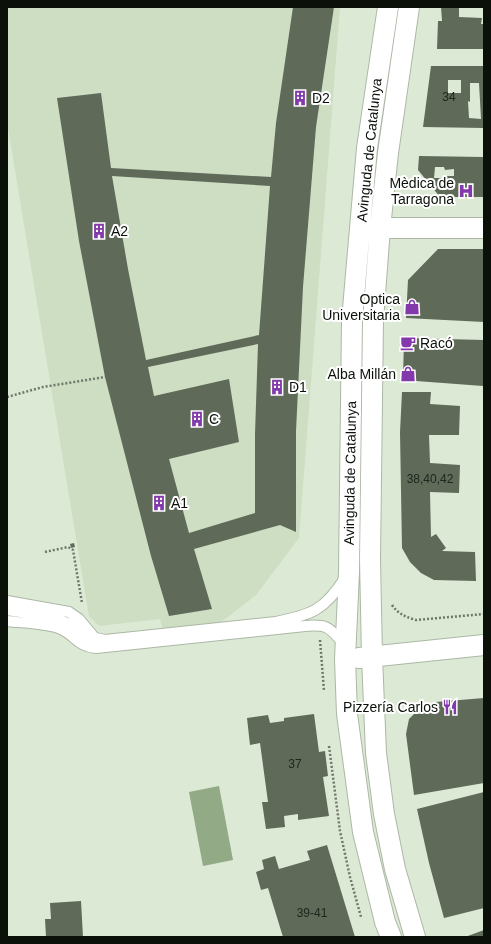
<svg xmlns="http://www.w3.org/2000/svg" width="491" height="944" viewBox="0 0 491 944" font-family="Helvetica,sans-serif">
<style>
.built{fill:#cddec3}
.water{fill:#92aa85}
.building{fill:#5f6a59;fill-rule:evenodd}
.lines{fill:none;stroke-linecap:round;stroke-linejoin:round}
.service-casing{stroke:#acb8a5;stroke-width:12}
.minor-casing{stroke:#acb8a5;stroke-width:22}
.path{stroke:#6f776a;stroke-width:2.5;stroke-dasharray:2 2;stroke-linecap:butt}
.service{stroke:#fff;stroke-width:10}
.minor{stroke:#fff;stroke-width:20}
.labels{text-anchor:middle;stroke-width:4;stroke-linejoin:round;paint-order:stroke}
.number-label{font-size:12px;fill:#20261d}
.poi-label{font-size:14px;fill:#0b1009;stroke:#fff;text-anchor:start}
.street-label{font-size:14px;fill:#0b1009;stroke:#fff}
</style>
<rect width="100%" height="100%" fill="#dce9d4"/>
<path class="built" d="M 7,7 L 340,7 L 299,538 L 256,595 L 220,623 L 163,629 L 160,619 L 99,626 L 89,616 L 7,122 Z"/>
<path class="water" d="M 219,786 L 233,860 L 203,866 L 189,792 Z"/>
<path class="building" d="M 293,7 L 334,7 L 316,127 L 303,287 L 296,431 L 296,532 L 280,525 L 194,549 L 212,609 L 169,616 L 151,556 L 105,377 L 79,241 L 57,98 L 101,93 L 111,168 L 271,177 L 276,123 ZM 112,176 L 270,186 L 259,335 L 146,360 L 128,269 ZM 258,344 L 255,434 L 255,513 L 189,533 L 169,459 L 239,442 L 229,379 L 154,396 L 148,367 Z
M 441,7 L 459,7 L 459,17 L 482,18 L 481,24 L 484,24 L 484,49 L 437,49 L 438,21 L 442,21 Z
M 431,66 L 484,66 L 484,128 L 423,127 ZM 448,80 L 461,80 L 461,93 L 448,93 ZM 470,83 L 479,83 L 481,119 L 469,118 L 468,101 L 470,102 Z
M 419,156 L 484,157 L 484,197 L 440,197 L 418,170 ZM 435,167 L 444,167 L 445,170 L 454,169 L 454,176 L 446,176 L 446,178 L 434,178 Z
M 438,249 L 484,249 L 484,322 L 406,318 L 408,280 Z
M 404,338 L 484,340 L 483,386 L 403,380 Z
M 402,392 L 431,392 L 430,404 L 460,406 L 459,435 L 429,435 L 430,463 L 460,465 L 459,493 L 430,492 L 431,537 L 436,534 L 446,548 L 442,551 L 475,552 L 476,581 L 434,580 L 421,573 L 410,562 L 402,548 L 400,432 Z
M 74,543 L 75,547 L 71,548 L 70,544 Z
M 484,698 L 484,783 L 414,795 L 406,734 L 409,719 L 420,708 L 436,702 Z
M 314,714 L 319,752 L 325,751 L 328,776 L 323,777 L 329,816 L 298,820 L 298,814 L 284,816 L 285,827 L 266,829 L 262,802 L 268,802 L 260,743 L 250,745 L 247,718 L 268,715 L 270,723 L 284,721 L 284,718 Z
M 484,792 L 484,908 L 444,918 L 429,863 L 417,809 Z
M 327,845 L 355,937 L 283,937 L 268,888 L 261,890 L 256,872 L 264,869 L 262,860 L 275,856 L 279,869 L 310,860 L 307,851 Z
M 81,901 L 83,937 L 46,937 L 45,919 L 51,919 L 50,903 Z
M 484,930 L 484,937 L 465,937 Z"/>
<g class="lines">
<defs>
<path id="service" d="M 7,601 L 69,612 L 79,619 L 94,637
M 7,610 L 48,616 L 70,624 L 87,636 L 105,640 L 276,622 C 312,614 324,611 345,578
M 7,621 C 23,623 46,623 61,629 C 76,636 77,646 96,648 L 305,626 C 330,624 329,628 345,645"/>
<path id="minor" d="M 388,7 L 367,148 L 352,320 L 349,572 L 345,659 L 347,714 L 363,832 L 385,922 L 391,937
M 409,7 L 388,153 L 380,228 L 373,320 L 370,559 L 372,657 L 376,753 L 384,814 L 395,869 L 415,937
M 380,228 L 484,228
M 359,658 L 484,645"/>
</defs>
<use href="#service" class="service-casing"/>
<use href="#minor" class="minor-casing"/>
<path class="path" d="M 7,397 L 43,387 L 105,377
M 45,552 L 68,547 L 73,550 L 82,603
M 392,605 C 398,614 406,617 416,620 L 484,614
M 320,640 L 324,691
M 329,746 L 340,831 L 350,877 L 361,917"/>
<use href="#service" class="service"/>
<use href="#minor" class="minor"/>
</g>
<defs>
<symbol id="building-bare" viewBox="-9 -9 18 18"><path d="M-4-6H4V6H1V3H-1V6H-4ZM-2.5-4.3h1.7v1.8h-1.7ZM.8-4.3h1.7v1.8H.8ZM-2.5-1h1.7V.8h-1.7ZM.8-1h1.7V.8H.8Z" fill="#8339ab" stroke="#fff" stroke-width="2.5" paint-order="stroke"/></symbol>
<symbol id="hospital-bare" viewBox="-9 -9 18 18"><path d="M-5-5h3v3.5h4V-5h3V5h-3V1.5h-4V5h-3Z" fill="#8339ab" stroke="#fff" stroke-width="2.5" paint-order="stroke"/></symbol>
<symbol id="shop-bare" viewBox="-9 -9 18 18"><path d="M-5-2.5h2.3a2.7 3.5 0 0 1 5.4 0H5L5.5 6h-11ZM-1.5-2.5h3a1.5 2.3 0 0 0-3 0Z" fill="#8339ab" stroke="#fff" stroke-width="2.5" paint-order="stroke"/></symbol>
<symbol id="cafe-bare" viewBox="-9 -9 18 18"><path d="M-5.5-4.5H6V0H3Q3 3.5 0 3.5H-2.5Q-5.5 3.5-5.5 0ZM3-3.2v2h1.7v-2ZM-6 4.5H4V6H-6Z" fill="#8339ab" stroke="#fff" stroke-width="2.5" paint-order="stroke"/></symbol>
<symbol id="restaurant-bare" viewBox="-9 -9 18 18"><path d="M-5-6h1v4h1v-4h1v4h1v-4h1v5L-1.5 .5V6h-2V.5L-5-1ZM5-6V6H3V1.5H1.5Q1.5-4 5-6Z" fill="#8339ab" stroke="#fff" stroke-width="2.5" paint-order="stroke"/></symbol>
</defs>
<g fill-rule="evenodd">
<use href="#building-bare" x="289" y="87" width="22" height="22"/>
<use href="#hospital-bare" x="455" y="180" width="22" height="22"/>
<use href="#building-bare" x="88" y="220" width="22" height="22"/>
<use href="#shop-bare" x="401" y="296" width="22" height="22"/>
<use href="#cafe-bare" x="397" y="332" width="22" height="22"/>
<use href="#shop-bare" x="397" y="363" width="22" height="22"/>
<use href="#building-bare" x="266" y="376" width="22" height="22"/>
<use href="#building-bare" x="186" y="408" width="22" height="22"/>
<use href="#building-bare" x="148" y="492" width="22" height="22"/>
<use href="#restaurant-bare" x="439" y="696" width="22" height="22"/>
</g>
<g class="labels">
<g class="number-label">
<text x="449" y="101">34</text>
<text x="430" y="483">38,40,42</text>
<text x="295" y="768">37</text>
<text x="312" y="917">39-41</text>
</g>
<g class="poi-label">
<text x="312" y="103">D2</text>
<text x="454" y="188" text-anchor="end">Mèdica de<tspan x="454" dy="16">Tarragona</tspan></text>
<text x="111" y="236">A2</text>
<text x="400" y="304" text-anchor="end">Optica<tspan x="400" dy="16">Universitaria</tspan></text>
<text x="420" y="348">Racó</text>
<text x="396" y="379" text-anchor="end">Alba Millán</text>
<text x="289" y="392">D1</text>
<text x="209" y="424">C</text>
<text x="171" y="508">A1</text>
<text x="438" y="712" text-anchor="end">Pizzería Carlos</text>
</g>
<g class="street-label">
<text transform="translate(369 150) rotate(-84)" y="5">Avinguda de Catalunya</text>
<text transform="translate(350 473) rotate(-89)" y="5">Avinguda de Catalunya</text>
</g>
</g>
<rect width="491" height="944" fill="none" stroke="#0b1009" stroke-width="16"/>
</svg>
